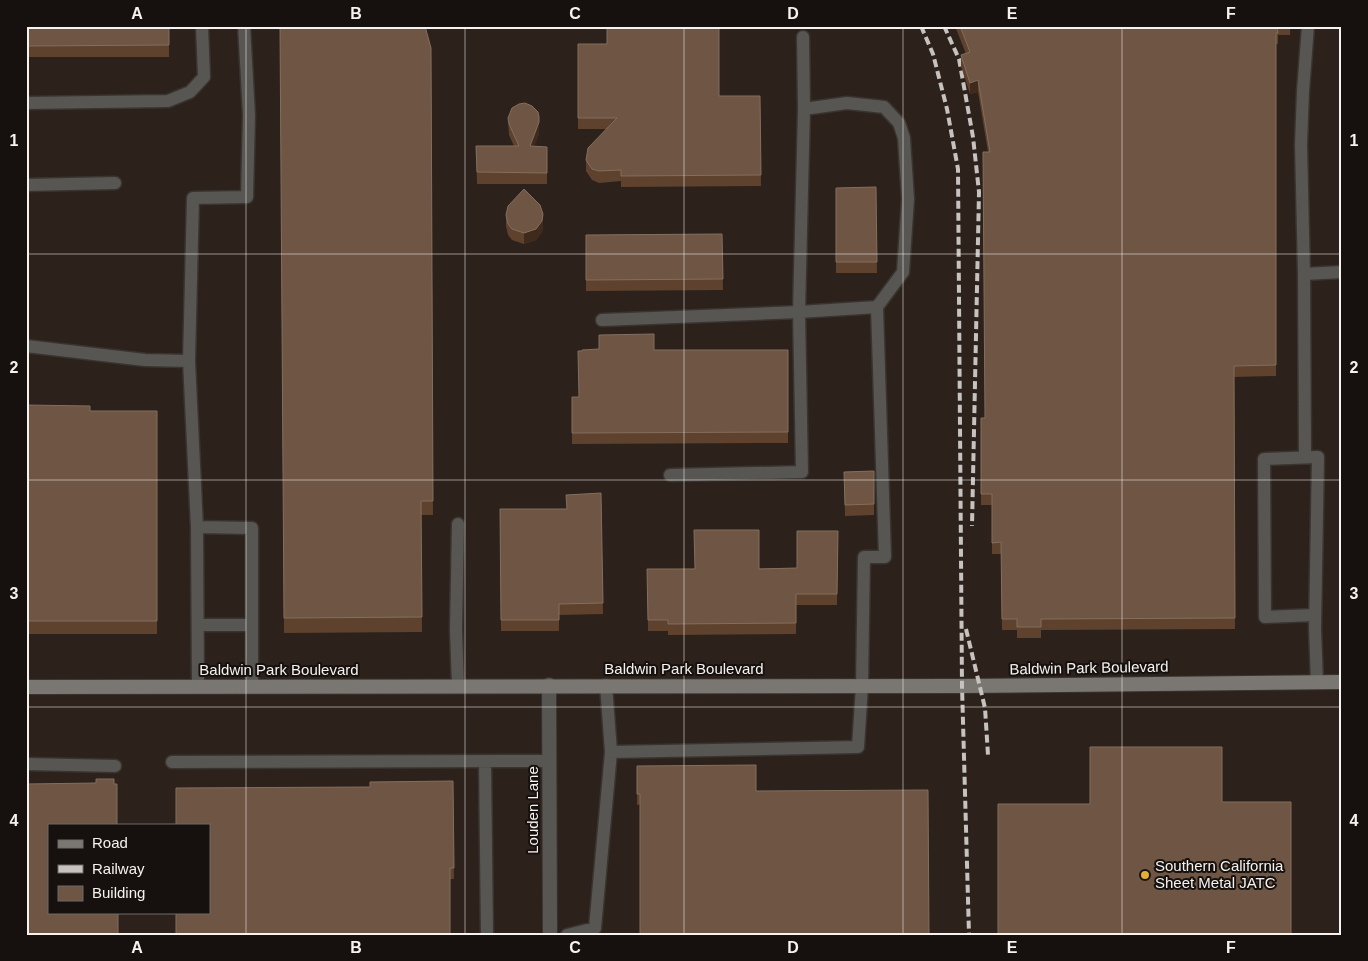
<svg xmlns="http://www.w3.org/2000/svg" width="1368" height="961" viewBox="0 0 1368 961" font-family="Arial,sans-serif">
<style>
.built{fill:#2c211b;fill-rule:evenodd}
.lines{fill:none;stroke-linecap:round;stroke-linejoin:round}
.service-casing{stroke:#393430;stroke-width:15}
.minor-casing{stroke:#393430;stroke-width:16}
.secondary-casing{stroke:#393430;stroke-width:16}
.service{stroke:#575653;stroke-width:12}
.minor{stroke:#575653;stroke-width:14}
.secondary{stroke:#7a7773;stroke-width:14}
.rail{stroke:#c5c2bf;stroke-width:4;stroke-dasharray:8 4;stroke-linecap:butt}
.wall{fill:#5f422e}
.shaded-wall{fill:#3f2a1c}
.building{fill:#6f5543;stroke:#846e5e}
.grid{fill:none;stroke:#f5f2ef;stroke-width:1;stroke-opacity:0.55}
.poi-dot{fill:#e6ad36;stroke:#16110e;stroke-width:2}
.labels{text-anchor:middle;stroke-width:4;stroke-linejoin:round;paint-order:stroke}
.street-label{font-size:15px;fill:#f5f2ef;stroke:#16110e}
.poi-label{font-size:15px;fill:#f5f2ef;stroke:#16110e;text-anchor:start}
.neatline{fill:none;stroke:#f5f2ef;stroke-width:2}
.grid-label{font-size:16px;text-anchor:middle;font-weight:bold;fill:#f5f2ef}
</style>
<rect width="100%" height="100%" fill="#1f1a16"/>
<path class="built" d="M 26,26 L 1342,26 L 1342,935 L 26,935 ZM 49,825 L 209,825 L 209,912 L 49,912 Z"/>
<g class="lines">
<defs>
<path id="service" d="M 26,103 L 168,101 L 190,92 L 204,77 L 202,26
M 804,109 L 847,103 L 884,107 L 899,123 L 904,138 L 908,199 L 903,272 L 877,307
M 26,185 L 115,183
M 1304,274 L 1342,272
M 602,320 L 799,312 L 804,109 L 803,37
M 26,346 L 145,360 L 189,361 L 197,527 L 198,686
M 189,361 L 193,198 L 247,197 L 249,115 L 244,26
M 1305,457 L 1304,274 L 1301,145 L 1303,91 L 1308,26
M 458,524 L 456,630 L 458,685
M 197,527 L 252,528 L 252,686
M 1315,615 L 1265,617 L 1264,459 L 1318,457 L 1315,629 L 1317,682
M 198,625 L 252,625
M 606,685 L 611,752
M 172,762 L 549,761
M 485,762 L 487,935
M 26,764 L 115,766
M 567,935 L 595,928 L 611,752 L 858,747 L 862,686 L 864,557 L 885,557 L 877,307 L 799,312 L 802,472 L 670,475"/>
<path id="minor" d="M 549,685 L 550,935"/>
<path id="secondary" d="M 26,687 L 962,686 L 1342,682"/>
</defs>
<use href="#service" class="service-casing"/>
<use href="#minor" class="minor-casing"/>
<use href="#secondary" class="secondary-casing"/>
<use href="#service" class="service"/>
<use href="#minor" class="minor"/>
<use href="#secondary" class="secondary"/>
<path class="rail" d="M 921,26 L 933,54 L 947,109 L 958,169 L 962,686 L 969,935
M 944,26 L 959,59 L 973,137 L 979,192 L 972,526
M 966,629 L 985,708 L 988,755"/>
</g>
<path class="wall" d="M 26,26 L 169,26 L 169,57 L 26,57 Z
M 280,26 L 431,48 L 433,515 L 421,515 L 422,632 L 284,633 Z
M 955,26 L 1290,26 L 1290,35 L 1278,35 L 1278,44 L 1276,44 L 1276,376 L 1234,377 L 1235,629 L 1041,630 L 1041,638 L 1017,638 L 1017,630 L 1002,630 L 1001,554 L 992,554 L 992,505 L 981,505 L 981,418 L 985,418 L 988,152 L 978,92 L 970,94 L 961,66 L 961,55 L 966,54 Z
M 578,44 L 607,44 L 719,96 L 760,96 L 761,186 L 621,187 L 621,181 L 599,183 L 592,180 L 586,171 L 586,160 L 606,129 L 578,129 Z
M 508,118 L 539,134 L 534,146 L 547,147 L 547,184 L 477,184 L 476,146 L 514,146 L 509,135 Z
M 876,187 L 877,273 L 836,273 L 836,188 Z
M 506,215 L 543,226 L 542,232 L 536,240 L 524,244 L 512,240 L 508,235 L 506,226 Z
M 722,234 L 723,290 L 586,291 L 586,235 Z
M 654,350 L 788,350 L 788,443 L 572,444 L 572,397 L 579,397 Z
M 26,405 L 90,411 L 157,411 L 157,634 L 26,634 Z
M 874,471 L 874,515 L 845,516 L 844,472 Z
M 601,493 L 603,614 L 559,615 L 559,631 L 501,631 L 500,509 L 566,509 Z
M 838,531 L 837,605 L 796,605 L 796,634 L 668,635 L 668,631 L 648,631 L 647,569 L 797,568 Z
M 637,766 L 756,791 L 637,805 Z
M 453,781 L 454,879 L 450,879 L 370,787 Z"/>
<path class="shaded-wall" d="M 978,80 L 978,92 L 970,94 L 970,83 Z
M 539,117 L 539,134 L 530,158 L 530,146 Z
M 543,214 L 543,226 L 542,232 L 536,240 L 524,244 L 524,233 Z"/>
<path class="building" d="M 26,26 L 169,26 L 169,45 L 26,46 Z
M 280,26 L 425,26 L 431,48 L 433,501 L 421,501 L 422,617 L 284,618 Z
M 607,26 L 719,26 L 719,96 L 760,96 L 761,175 L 621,176 L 621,170 L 599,171 L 592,169 L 586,160 L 588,148 L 617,118 L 578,118 L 578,44 L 607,44 Z
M 960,26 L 1277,26 L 1278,33 L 1276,33 L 1276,365 L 1234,366 L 1235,618 L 1041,619 L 1041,627 L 1017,627 L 1017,619 L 1002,619 L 1001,542 L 992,543 L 992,494 L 981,494 L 981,418 L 985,418 L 983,152 L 990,152 L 978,80 L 970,83 L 961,55 L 970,52 Z
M 525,103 L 532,106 L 538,112 L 539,117 L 539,122 L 530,146 L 547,147 L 547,173 L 477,172 L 476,146 L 519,146 L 509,124 L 508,118 L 512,108 L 519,104 Z
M 876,187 L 877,262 L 836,262 L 836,188 Z
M 524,189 L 540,205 L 543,214 L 542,221 L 536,229 L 524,233 L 512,229 L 508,224 L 506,215 L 508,206 Z
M 722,234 L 723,279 L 586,280 L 586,235 Z
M 654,334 L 654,350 L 788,350 L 788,432 L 572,433 L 572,397 L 579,397 L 578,351 L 582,351 L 582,350 L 599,349 L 599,335 Z
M 26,405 L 90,406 L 90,411 L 157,411 L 157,621 L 26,621 Z
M 874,471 L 874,504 L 845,505 L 844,472 Z
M 601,493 L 603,603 L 559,604 L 559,620 L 501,620 L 500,509 L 567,509 L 566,495 Z
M 694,530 L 759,530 L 759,569 L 797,568 L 797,531 L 838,531 L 837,594 L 796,594 L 796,623 L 668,624 L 668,620 L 648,620 L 647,569 L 695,569 Z
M 1090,747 L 1222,747 L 1222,802 L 1291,802 L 1291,935 L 998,935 L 998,804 L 1090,804 Z
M 756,765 L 756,791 L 928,790 L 929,935 L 640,935 L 640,794 L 637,794 L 637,766 Z
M 96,779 L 114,779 L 114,784 L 117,784 L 117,825 L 49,825 L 49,912 L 118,912 L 118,935 L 26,935 L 26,784 L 96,783 Z
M 453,781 L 454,868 L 450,868 L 450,935 L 176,935 L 176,912 L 209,912 L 209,825 L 176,825 L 176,788 L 370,787 L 370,782 Z"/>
<path class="grid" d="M 246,26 L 246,935M 465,26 L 465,935M 684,26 L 684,935M 903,26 L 903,935M 1122,26 L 1122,935M 26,254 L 1342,254M 26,480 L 1342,480M 26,707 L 1342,707"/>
<circle class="poi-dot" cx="1145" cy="875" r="5"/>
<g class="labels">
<g class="street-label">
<text transform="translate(1089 668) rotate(-1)" y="5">Baldwin Park Boulevard</text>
<text x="684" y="674">Baldwin Park Boulevard</text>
<text x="279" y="675">Baldwin Park Boulevard</text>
<text transform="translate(533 810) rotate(-90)" y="5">Louden Lane</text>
</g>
<g class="poi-label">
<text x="1155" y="871">Southern California<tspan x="1155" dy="17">Sheet Metal JATC</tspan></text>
</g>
</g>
<rect width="1368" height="961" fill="none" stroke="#16110e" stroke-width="55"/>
<rect x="48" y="824" width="162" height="90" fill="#16110e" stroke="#6f6b68"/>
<rect x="58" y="840" width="25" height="8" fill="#7a7773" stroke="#6f6b68"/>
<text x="92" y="848" font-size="15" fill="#f5f2ef">Road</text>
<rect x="58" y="865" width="25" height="8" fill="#c5c2bf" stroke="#6f6b68"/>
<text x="92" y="874" font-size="15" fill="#f5f2ef">Railway</text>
<rect x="58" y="886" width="25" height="15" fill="#6f5543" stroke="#6f6b68"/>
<text x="92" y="898" font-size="15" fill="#f5f2ef">Building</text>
<rect x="28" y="28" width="1312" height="906" class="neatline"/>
<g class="grid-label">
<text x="137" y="19">A</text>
<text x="356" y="19">B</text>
<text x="575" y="19">C</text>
<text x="793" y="19">D</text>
<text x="1012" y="19">E</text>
<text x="1231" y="19">F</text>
<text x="14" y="146">1</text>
<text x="1354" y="146">1</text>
<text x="14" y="373">2</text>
<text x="1354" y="373">2</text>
<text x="14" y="599">3</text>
<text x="1354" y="599">3</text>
<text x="14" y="826">4</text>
<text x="1354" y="826">4</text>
<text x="137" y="953">A</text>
<text x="356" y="953">B</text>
<text x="575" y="953">C</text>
<text x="793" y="953">D</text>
<text x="1012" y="953">E</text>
<text x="1231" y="953">F</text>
</g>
</svg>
